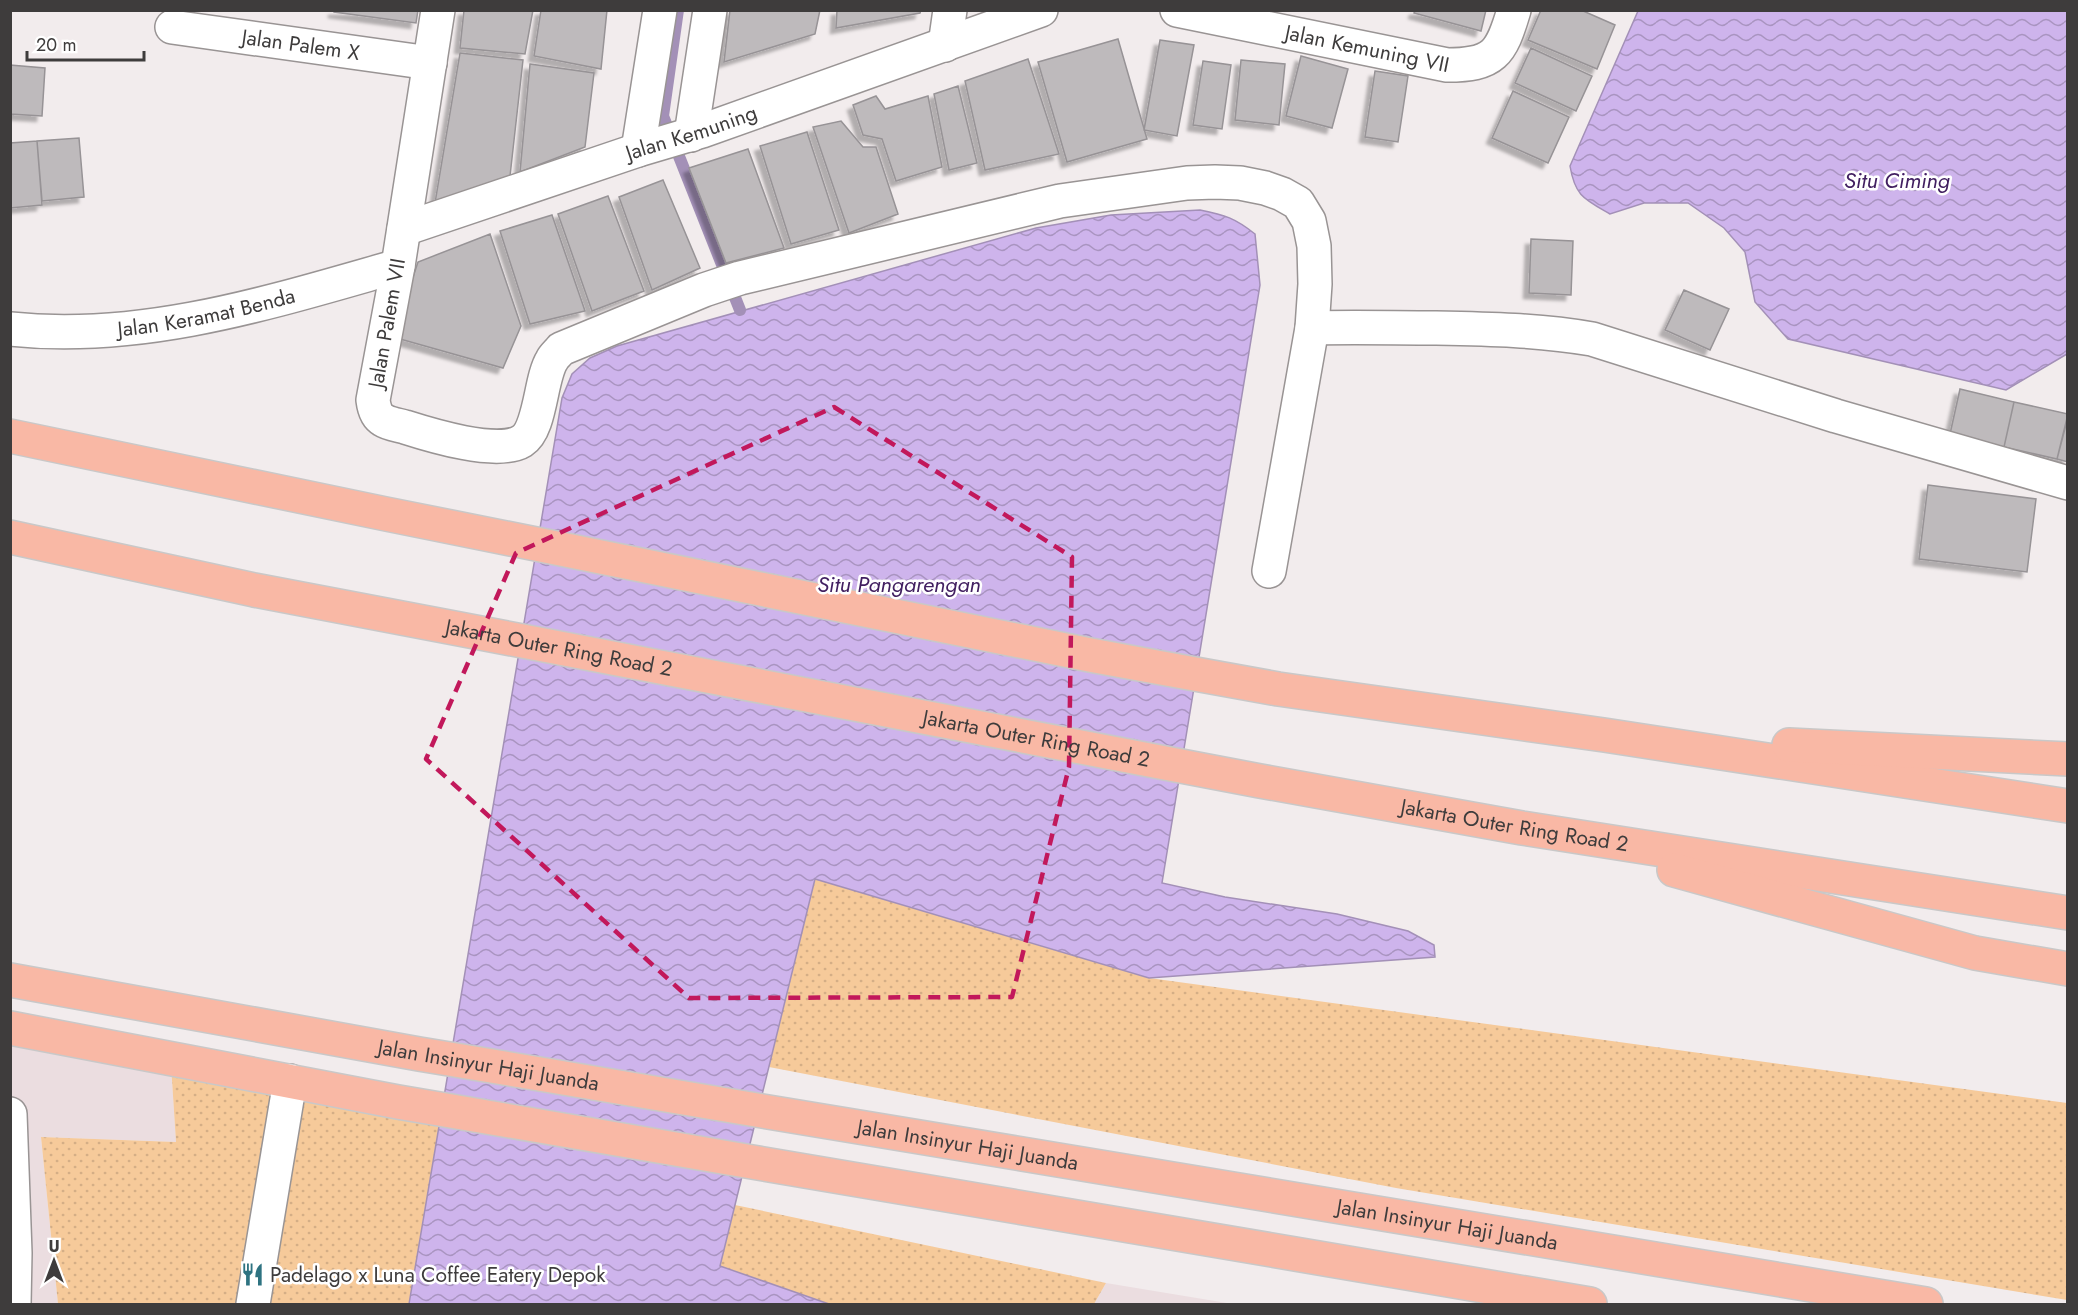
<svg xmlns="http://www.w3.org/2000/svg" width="2078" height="1315" viewBox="0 0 2078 1315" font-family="Jost,sans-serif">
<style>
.built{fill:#ebdde0}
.grass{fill:url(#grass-dots)}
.water{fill:url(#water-waves);stroke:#a390b7;stroke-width:1.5}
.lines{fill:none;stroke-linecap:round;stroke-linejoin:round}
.stream{stroke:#a390b7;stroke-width:12}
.building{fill:#bebabc;stroke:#979396;stroke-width:1.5;filter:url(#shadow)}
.minor-casing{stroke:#999494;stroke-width:36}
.highway-casing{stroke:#c9c8c8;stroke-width:36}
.minor{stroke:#fff;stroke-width:33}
.highway{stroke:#f9b8a5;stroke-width:33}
.marked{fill:none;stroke:#c2185b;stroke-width:4.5;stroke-dasharray:12 8;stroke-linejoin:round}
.labels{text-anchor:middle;stroke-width:5;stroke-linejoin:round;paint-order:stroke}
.street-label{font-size:21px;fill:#3e3c3c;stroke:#fff}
.poi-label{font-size:21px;fill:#3e3c3c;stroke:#fff;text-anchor:start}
.water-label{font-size:22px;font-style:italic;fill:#422061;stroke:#fff}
</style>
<defs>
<pattern id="grass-dots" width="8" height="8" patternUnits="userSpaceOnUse" patternTransform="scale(1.5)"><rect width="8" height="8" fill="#f6ca9a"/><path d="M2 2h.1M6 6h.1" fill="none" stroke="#d4ae86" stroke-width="1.8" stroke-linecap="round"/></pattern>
<pattern id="water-waves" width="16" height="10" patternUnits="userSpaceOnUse" patternTransform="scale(1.5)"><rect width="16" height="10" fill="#ceb4ec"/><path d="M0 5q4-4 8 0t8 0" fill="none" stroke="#a994c0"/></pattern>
<filter id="shadow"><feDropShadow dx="-5.5" dy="5.5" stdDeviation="1.5" flood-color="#0004"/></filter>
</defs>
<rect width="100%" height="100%" fill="#f2eced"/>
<path class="built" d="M 11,1028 L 171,1065 L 176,1142 L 41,1137 L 58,1304 L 11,1304 Z
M 1106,1283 L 1233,1304 L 1094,1304 Z"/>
<path class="grass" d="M 815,879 L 1149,978 L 2067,1103 L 2067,1300 L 1396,1188 L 769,1067 Z
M 171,1065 L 440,1127 L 409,1304 L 58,1304 L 41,1137 L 176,1142 Z
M 735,1205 L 1106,1283 L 1094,1304 L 829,1304 L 720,1266 Z"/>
<path class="water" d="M 1638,11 L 2067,11 L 2067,354 L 2006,390 L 1788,339 L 1755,302 L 1745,252 L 1724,228 L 1688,203 L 1644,203 L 1610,214 C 1584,199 1575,196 1570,166 Z
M 1200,210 C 1225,215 1235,218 1255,234 L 1260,285 L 1162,883 L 1225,897 L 1337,914 L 1408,931 L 1434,945 L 1435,957 L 1149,978 L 815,879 L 720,1266 L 829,1304 L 409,1304 L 562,398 L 572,374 L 590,358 L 617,346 L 1036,228 L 1111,215 Z"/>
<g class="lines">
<path class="stream" d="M 678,10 L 663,116 L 740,310"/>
</g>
<path class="building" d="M 334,10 L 418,10 L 416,23 L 334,12 Z
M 464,10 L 533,10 L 525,54 L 460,48 Z
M 541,10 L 607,10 L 601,69 L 534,56 Z
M 730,10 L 820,10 L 815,34 L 724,62 Z
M 837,10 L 921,10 L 920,13 L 836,28 Z
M 1415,10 L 1486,10 L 1481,31 L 1414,13 Z
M 1541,10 L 1581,10 L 1615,25 L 1597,69 L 1528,40 Z
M 1118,39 L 1147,139 L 1067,162 L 1038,62 Z
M 1160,40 L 1194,45 L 1177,136 L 1144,130 Z
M 1531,48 L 1592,76 L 1576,111 L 1515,83 Z
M 460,53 L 523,60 L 510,176 L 434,209 Z
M 1301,56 L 1348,69 L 1332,128 L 1286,116 Z
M 1028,59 L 1059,154 L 985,170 L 965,81 Z
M 1241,60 L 1285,64 L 1279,125 L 1235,120 Z
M 1203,61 L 1231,65 L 1222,129 L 1193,125 Z
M 530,64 L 594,73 L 585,147 L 520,172 Z
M 10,65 L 45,68 L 42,116 L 10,114 Z
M 1375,71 L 1408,76 L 1398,142 L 1365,137 Z
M 958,86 L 977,163 L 949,170 L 934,94 Z
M 1513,91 L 1569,117 L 1548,163 L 1492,138 Z
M 876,96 L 885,109 L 928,96 L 942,167 L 896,181 L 882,139 L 863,135 L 853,105 Z
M 841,121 L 863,147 L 876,147 L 898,214 L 849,233 L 813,127 Z
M 807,132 L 839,230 L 791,244 L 760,146 Z
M 79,138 L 84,197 L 42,201 L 37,141 Z
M 37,141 L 42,205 L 10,208 L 10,143 Z
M 748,149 L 784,248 L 726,263 L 689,168 Z
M 663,180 L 700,268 L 652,290 L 619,197 Z
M 608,196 L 644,291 L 592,311 L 558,214 Z
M 552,215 L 585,311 L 530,324 L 500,231 Z
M 490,234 L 521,326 L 503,368 L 393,337 L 418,262 Z
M 1531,239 L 1573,241 L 1571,295 L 1529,293 Z
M 1684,290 L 1729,309 L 1710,350 L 1665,330 Z
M 1960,389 L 2014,402 L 2004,447 L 1950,434 Z
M 2014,402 L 2068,414 L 2057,459 L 2004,447 Z
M 2068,417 L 2068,462 L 2057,459 Z
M 1928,485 L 2036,499 L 2027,572 L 1919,559 Z"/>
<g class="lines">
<defs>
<g id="minor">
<path d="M 438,10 L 398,266 L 373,400 C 374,408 376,416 383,420 C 389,424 398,425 405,427 C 430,435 498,456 522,441 C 541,429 540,379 552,360 C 554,356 558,353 561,349 L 704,290 L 740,278 L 1060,201 L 1187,183 L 1215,182 L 1240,183 L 1265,188 L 1282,194 L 1298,203 L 1309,221 L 1314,246 L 1315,284 L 1312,328 L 1269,571"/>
<path id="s1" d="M 1177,10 L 1447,65 C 1494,65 1501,54 1514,10"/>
<path id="s2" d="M 172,27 L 430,63"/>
<path d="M 945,45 L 950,10"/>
<path d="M 691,135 L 710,10"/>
<path d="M 638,150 L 660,10"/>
<path id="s3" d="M 404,229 L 638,150 L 702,131 L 1041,10"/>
<path d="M 1312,328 C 1353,327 1395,328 1436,328 C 1489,329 1540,330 1592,339 L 1836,416 L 2068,483"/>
<path id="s4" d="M 10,329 C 144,343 271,302 398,266"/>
<path d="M 10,1114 L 15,1253 L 14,1304"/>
<path d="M 253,1304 L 290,1081"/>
</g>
<g id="highway">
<path d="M 10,436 L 386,514 L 1090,655 L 1278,689 L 1604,735 L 2068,806"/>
<path id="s5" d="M 10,537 L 254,590 L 1260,781 L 1522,828 L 2068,913"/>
<path d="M 1789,745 L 2068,759"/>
<path d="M 1674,870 L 1975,953 L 2068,969"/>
<path id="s6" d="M 10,980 L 419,1054 L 1926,1304"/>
<path d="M 10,1028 L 398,1102 L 1590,1304"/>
</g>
</defs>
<use href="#minor" class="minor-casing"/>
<use href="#highway" class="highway-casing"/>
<use href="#minor" class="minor"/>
<use href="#highway" class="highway"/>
</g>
<path class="marked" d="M 834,407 L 1072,557 L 1069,767 L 1012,997 L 689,998 L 426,759 L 516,553 Z"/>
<defs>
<symbol id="restaurant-bare" viewBox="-9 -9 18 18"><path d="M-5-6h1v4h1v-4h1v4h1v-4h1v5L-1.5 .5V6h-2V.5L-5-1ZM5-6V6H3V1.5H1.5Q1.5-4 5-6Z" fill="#2e7381" stroke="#fff" stroke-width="2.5" paint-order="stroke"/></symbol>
</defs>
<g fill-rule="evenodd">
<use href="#restaurant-bare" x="236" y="1258" width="33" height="33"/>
</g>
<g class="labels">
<g class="street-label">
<text dy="7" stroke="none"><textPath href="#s2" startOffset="130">Jalan Palem X</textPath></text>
<text dy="7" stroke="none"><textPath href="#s1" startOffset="194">Jalan Kemuning VII</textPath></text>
<text dy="7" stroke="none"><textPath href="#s3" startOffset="303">Jalan Kemuning</textPath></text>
<text dy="7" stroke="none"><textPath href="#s4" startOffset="198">Jalan Keramat Benda</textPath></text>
<text transform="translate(387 323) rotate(-80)" y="7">Jalan Palem VII</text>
<text dy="7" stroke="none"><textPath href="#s5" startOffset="560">Jakarta Outer Ring Road 2</textPath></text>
<text dy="7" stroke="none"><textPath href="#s5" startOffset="1046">Jakarta Outer Ring Road 2</textPath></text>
<text dy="7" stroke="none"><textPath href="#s5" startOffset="1532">Jakarta Outer Ring Road 2</textPath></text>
<text dy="7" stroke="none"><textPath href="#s6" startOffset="486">Jalan Insinyur Haji Juanda</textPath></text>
<text dy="7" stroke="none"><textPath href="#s6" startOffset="972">Jalan Insinyur Haji Juanda</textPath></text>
<text dy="7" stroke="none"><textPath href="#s6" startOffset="1458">Jalan Insinyur Haji Juanda</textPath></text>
</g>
<g class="poi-label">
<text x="270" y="1282">Padelago x Luna Coffee Eatery Depok</text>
</g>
<g class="water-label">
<text x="1897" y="188">Situ Ciming</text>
<text x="899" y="592">Situ Pangarengan</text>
</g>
</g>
<rect width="2078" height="1315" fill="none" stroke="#3e3c3c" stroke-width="24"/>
<g transform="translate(54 1261)" stroke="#ffffff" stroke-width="4.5" paint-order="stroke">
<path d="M0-4.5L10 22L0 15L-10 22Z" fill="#3e3c3c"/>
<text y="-9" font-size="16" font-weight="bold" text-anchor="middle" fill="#3e3c3c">U</text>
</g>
<path d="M27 51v9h117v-9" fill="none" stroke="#3e3c3c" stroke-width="3"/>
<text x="36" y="51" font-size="18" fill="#3e3c3c" stroke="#ffffff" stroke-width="4.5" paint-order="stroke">20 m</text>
</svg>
